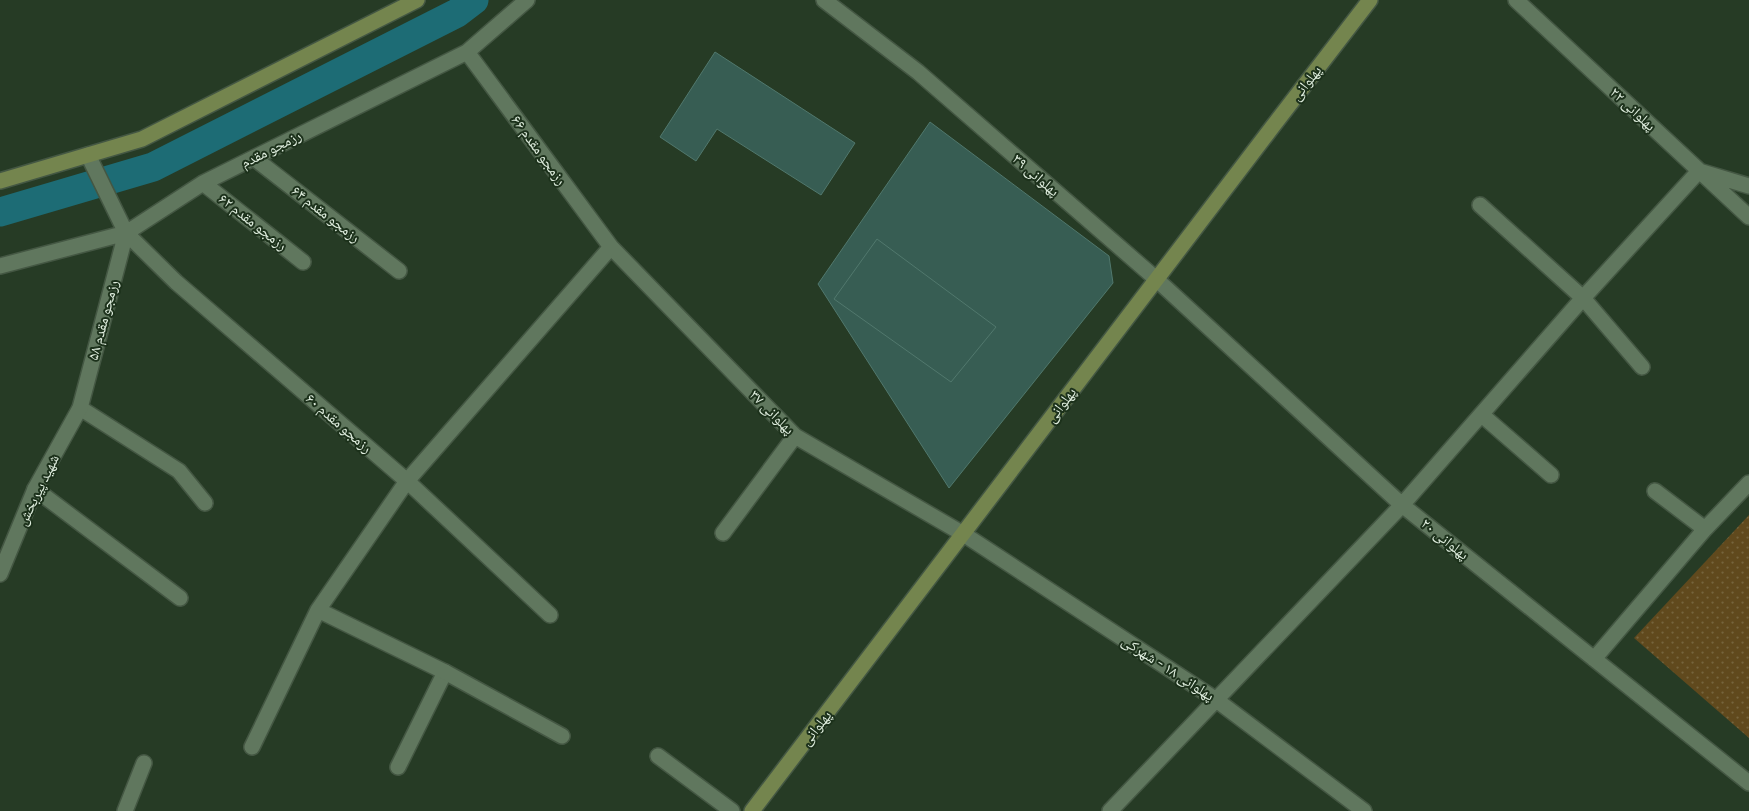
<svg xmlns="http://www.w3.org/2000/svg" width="1749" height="811" viewBox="0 0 1749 811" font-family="Manrope,'Noto Naskh Arabic',sans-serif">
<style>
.grass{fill:url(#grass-dots)}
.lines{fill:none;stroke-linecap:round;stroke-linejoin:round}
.canal{stroke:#1d6c75;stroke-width:29}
.building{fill:#375d53;stroke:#51786d}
.lane-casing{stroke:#445743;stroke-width:18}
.street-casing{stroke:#445743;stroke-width:18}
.secondary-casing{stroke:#445743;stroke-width:18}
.lane{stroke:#60775e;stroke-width:15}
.street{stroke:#60775e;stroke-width:15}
.secondary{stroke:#74854e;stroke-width:15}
.labels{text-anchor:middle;stroke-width:4;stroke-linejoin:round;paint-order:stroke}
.street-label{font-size:15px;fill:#dfedde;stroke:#1c311b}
</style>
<defs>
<pattern id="grass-dots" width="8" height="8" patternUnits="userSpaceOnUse" patternTransform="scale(1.25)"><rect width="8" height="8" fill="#60491d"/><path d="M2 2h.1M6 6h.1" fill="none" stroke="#76643d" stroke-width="1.8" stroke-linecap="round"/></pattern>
</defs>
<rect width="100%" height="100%" fill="#263b25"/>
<path class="grass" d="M 1749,515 L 1749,738 L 1634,638 Z"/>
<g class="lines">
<path class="canal" d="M 0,212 L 153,167 L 457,13 L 474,0"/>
</g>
<path class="building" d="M 715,52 L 855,143 L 821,195 L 717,129 L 696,161 L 660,137 Z
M 930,122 L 1109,256 L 1113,283 L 949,488 L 818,284 Z
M 877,239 L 996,327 L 951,382 L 834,299 Z"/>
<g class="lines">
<defs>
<path id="lane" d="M 80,408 L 179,471 L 205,503
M 35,489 L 180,598
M 398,767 L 445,672
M 125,811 L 144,763"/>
<path id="street" d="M 824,0 L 918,72 L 1155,278 L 1402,505 L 1749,783
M 1516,0 L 1749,217
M 467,52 L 611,247 L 795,436 L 965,535 L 1215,699 L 1364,811
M 88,155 L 126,233 L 176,282 L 407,481 L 550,615
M 254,158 L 399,271
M 203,183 L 303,262
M 1480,205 L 1583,298 L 1642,367
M 0,266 L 126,233 L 203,183 L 467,52 L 527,0
M 1482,415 L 1551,475
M 1655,491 L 1705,529
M 723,533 L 795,436
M 0,574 L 35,489 L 80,408 L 126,233
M 318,610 L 445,672 L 562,736
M 1594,659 L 1705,529 L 1749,483
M 252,747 L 318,610 L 407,481 L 611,247
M 658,756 L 732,811
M 1110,811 L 1402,505 L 1583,298 L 1699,171 L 1749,186"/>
<path id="secondary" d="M 0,181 L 142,139 L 417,0
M 752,811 C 959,542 1162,269 1370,0"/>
</defs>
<use href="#lane" class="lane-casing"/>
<use href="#street" class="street-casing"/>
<use href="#secondary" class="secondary-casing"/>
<use href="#lane" class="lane"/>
<use href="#street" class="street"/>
<use href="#secondary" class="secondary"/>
</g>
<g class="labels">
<g class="street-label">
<text transform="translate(1306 83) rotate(-52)" y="5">پهلوانی</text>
<text transform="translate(1633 109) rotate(43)" y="5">پهلوانی ۲۲</text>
<text transform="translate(271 149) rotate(-27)" y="5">رزمجو مقدم</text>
<text transform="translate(539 150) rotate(54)" y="5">رزمجو مقدم ۶۶</text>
<text transform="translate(1036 175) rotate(41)" y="5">پهلوانی ۳۹</text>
<text transform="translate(326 214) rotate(38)" y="5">رزمجو مقدم ۶۴</text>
<text transform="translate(253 222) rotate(38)" y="5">رزمجو مقدم ۶۲</text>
<text transform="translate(103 320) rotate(-75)" y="5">رزمجو مقدم ۵۸</text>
<text transform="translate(1061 405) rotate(-53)" y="5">پهلوانی</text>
<text transform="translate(772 412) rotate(45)" y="5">پهلوانی ۳۷</text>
<text transform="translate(339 423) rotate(41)" y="5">رزمجو مقدم ۶۰</text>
<text transform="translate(38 490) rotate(-64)" y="5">شهید پیربخش</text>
<text transform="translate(1445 539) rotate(39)" y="5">پهلوانی ۲۰</text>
<text transform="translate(1168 668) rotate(33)" y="5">پهلوانی ۱۸ - شهرکی</text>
<text transform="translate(816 728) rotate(-52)" y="5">پهلوانی</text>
</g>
</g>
</svg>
